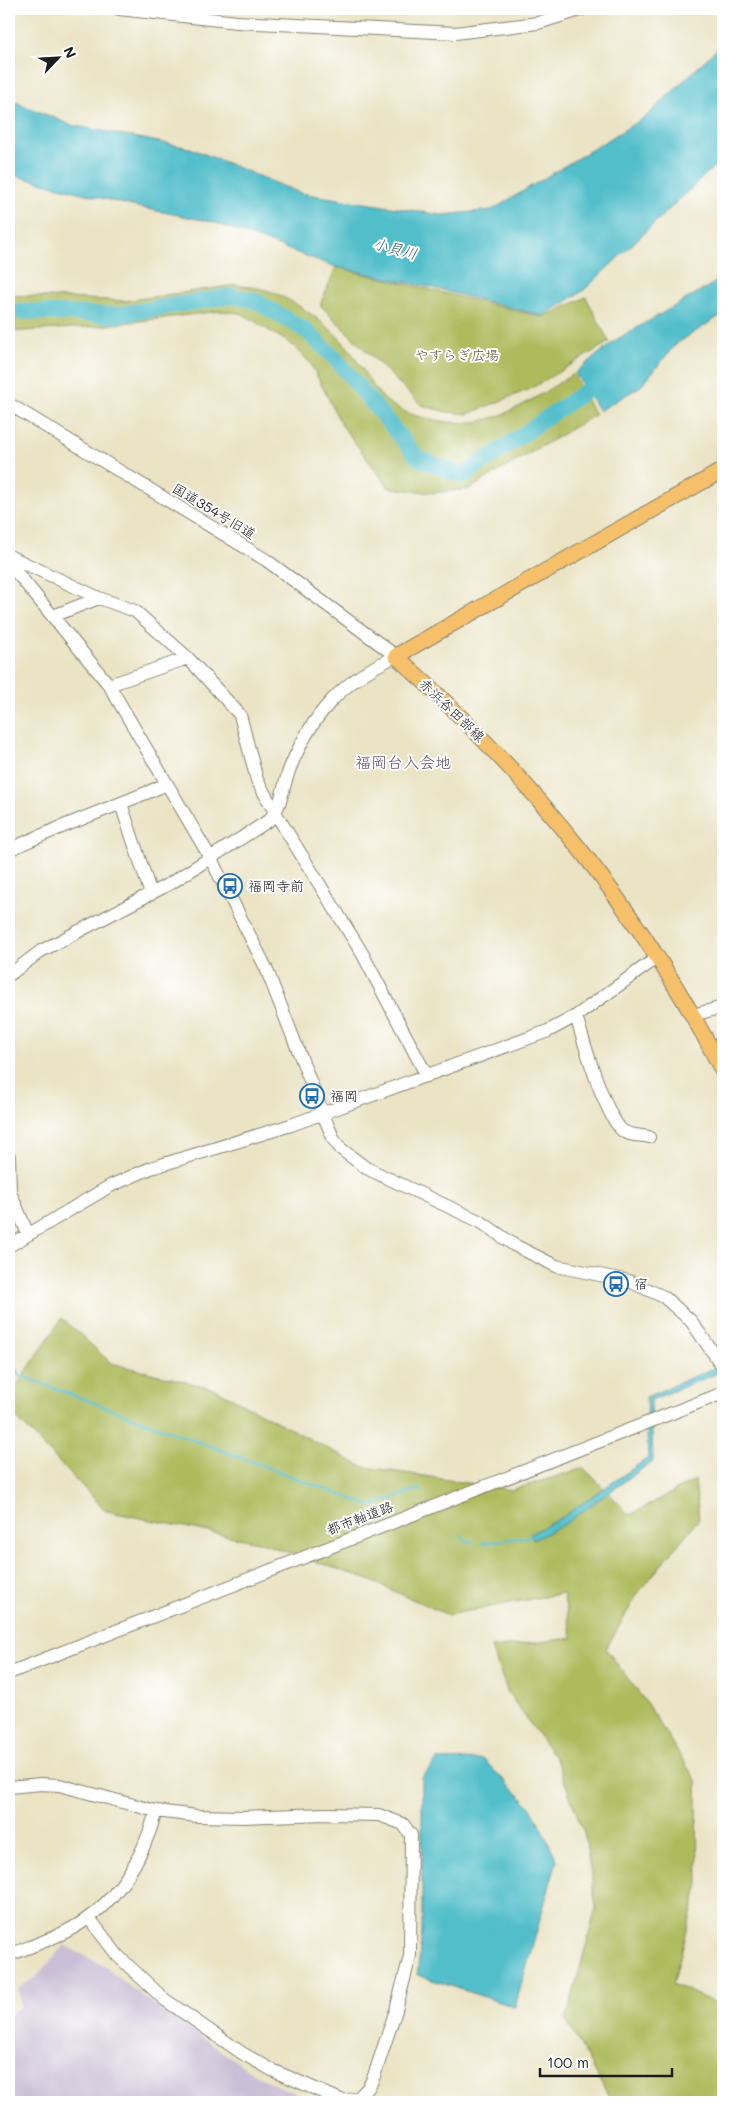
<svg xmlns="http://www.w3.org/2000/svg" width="732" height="2111" viewBox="0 0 732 2111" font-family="Mali,'Klee One',sans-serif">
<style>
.industrial{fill:#cabfd6}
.green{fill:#aebb5d;stroke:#656c3c}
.water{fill:#51beca;stroke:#366d73}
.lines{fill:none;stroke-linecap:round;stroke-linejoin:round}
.stream{stroke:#51beca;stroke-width:2.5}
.river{stroke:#51beca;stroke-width:16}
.minor-casing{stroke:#838070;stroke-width:14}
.major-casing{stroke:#838070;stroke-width:17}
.minor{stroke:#fff;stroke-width:12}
.major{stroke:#f6c06b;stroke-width:15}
.labels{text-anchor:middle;stroke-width:4;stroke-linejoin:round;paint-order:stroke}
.park-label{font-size:14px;fill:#565c36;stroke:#fff}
.street-label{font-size:14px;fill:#1c1c1c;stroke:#fff}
.poi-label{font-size:14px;fill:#1c1c1c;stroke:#fff;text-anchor:start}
.water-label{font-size:15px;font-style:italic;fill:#34656a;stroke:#fff}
.quarter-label{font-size:16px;fill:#5e5166;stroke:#fff}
</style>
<rect width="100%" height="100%" fill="#fff"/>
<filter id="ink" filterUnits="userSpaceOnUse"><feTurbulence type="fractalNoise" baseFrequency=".02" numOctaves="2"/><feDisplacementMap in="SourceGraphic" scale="10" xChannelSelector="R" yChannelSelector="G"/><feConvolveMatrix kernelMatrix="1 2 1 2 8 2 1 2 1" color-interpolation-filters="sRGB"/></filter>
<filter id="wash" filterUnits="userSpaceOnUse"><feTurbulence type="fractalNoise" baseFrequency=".0096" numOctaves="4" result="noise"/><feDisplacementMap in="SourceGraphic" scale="20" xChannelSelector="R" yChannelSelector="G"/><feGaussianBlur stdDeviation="1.12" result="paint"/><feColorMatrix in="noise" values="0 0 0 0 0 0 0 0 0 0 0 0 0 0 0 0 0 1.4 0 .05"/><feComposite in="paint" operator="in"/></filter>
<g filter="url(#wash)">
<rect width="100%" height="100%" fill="#eae3c4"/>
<path class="industrial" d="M 64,1945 L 107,1968 L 131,1988 L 257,2076 L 314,2102 L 9,2102 L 9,2014 L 21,2007 L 18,1989 L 37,1976 Z"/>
<path class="green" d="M 336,267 L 543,317 L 586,297 L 609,342 L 530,389 L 468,414 L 446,412 L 421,405 L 320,305 Z
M 236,285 C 246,287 256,287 266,290 C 293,298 332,327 349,349 C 360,364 369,382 381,396 C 402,419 457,427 485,420 C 517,412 546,391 573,374 L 595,415 L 469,489 L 435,493 L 389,488 L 341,424 L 311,364 L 294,346 L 241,313 L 220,311 L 91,327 L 9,332 L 9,295 L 124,301 Z
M 62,1318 L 111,1363 L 215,1389 L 361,1466 L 511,1490 L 584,1468 L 630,1515 L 695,1480 L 699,1519 L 638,1593 L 606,1649 L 647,1704 L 697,1782 L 698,1888 L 673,1984 L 715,2003 L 723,2000 L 723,2102 L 612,2102 L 566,2020 L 596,1908 L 585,1836 L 556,1759 L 508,1693 L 491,1648 L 572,1638 L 563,1593 L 448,1615 L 369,1580 L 258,1542 L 106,1511 L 9,1410 L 9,1397 Z"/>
<path class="water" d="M 723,43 L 723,158 L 583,291 L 543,316 L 438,289 L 336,267 L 213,222 L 132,206 L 9,174 L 9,99 L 71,125 L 190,148 L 300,193 L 442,215 L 492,210 L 647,116 Z
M 723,278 L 723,314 L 676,344 L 641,386 L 599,411 L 575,373 L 616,340 Z
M 723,1364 L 723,1371 L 651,1400 L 653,1461 L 565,1524 L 533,1540 L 530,1534 L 561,1518 L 648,1458 L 646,1397 Z
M 483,1759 L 531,1807 L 557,1860 L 515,2007 L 417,1975 L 422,1934 L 422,1778 L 437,1760 Z"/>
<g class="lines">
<path class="stream" d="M 9,1358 L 19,1375 L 371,1506 L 418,1489 L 422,1491
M 461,1535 L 465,1540 L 473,1542
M 483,1543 L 533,1536"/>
<path class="river" d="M 9,311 L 116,315 L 231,296 L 254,300 L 305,330 L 335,358 L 418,458 L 463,476 L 604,378"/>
</g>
</g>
<g filter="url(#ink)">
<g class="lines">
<defs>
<path id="minor" d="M 119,9 L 237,22 L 455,33 L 538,23 L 583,9
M 9,404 L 266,560 L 396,656 C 342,681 312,714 290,768 C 283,785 282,808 268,821 L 171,883 L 41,951 L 9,975
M 9,556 L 99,598 L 135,611 L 188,658 L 240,715 L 257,780 L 276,814 L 362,953 L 427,1076
M 9,563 L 109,685 L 211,859 L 266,968 L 323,1114 L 334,1140 L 341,1149 L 366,1168 L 481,1222 L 514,1245 L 556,1266 L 629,1281 L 664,1297 L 691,1321 L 723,1367
M 53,616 L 99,598
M 109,685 L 188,658
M 121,804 L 151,894
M 9,850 C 61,825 115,807 167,784
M 693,1015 L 723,1007
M 576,1016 C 583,1039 605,1117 623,1131 C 630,1136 641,1135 649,1137
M 9,1156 L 10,1192 L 28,1234
M 9,1246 L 110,1186 L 151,1168 L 291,1125 L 548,1031 L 576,1016 L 658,957
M 9,1673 L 723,1393
M 9,1787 L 41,1784 L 59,1785 L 156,1811 L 197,1816 L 243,1817 L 326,1814 L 379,1815 L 403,1824 L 411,1835 L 410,1956 L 396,2010 L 373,2079 L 368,2088 L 358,2098 L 343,2101 L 272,2070 L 242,2053 L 164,1999 L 118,1956 L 89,1918
M 9,1955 C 29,1947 50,1940 69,1930 C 115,1906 143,1860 156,1811"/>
<path id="major" d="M 723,470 L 396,656 C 531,777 641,910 723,1072"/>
</defs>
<use href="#minor" class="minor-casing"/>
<use href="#major" class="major-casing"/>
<use href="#minor" class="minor"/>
<use href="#major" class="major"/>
</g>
</g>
<defs>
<symbol id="bus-ring" viewBox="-11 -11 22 22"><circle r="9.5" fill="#fff" stroke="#1f6fb2" stroke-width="1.5"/><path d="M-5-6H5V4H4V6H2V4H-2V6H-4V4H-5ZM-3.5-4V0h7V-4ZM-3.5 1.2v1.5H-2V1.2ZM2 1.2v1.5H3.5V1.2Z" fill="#1f6fb2"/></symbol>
</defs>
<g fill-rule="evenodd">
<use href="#bus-ring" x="216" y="872" width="28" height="28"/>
<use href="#bus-ring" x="298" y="1082" width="28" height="28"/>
<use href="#bus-ring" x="602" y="1270" width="28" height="28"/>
</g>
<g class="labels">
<g class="park-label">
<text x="457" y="360">やすらぎ広場</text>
</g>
<g class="street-label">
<text transform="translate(214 511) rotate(31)" y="5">国道354号旧道</text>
<text transform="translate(452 710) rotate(44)" y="5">赤浜谷田部線</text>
<text transform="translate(360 1518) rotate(-21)" y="5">都市軸道路</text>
</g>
<g class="poi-label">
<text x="248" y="891">福岡寺前</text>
<text x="330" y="1101">福岡</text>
<text x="634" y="1289">宿</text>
</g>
<g class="water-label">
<text transform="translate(395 249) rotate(15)" y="5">小貝川</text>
</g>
<g class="quarter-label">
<text x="403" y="768">福岡台入会地</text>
</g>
</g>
<rect width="732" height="2111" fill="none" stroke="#fff" stroke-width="30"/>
<g transform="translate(58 58) rotate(65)" stroke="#ffffff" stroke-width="4" paint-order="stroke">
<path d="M0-4L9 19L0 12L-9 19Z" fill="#1c1c1c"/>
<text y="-8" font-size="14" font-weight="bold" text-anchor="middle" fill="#1c1c1c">N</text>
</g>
<path d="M540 2068v8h132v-8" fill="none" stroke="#1c1c1c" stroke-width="2.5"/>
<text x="547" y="2068" font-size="15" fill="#1c1c1c" stroke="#ffffff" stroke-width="4" paint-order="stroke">100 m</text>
</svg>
